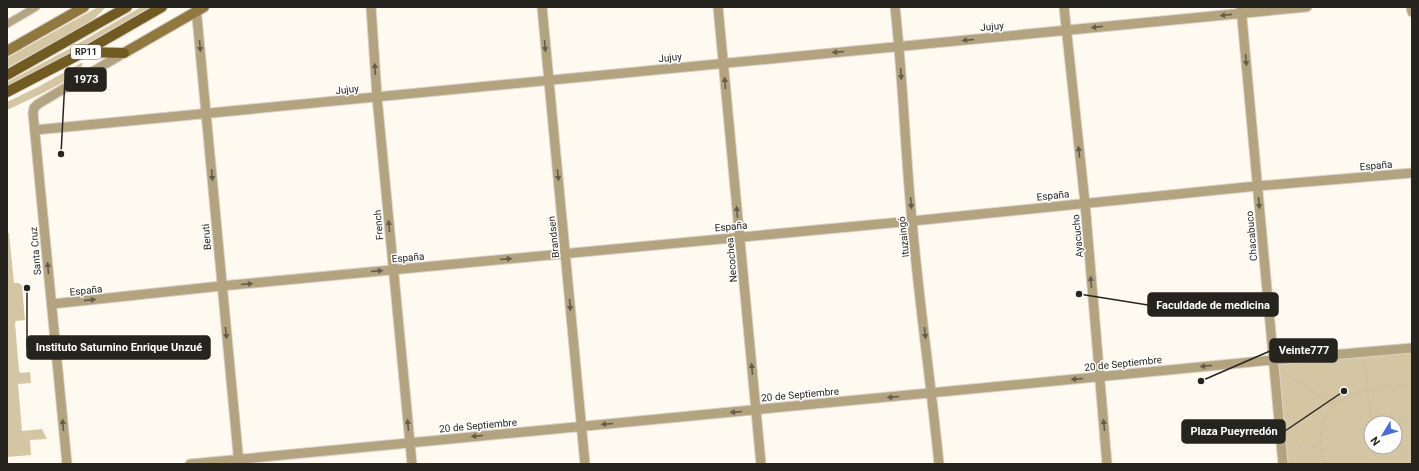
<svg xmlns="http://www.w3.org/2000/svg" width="1419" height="471" viewBox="0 0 1419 471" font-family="Roboto,sans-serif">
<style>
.green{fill:#d5c6a3;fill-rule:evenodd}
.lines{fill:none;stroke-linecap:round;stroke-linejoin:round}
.pedestrian-casing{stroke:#d8d3ca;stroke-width:9}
.minor-casing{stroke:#d8d3ca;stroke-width:11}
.secondary-casing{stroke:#d8d3ca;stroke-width:12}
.primary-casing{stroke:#d8d3ca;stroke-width:12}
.path{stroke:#bdb9b0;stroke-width:2;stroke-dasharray:1 3;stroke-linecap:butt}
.pedestrian{stroke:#b3a37e;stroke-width:7}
.minor{stroke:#b3a37e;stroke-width:9}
.secondary{stroke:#90783e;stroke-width:10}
.primary{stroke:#725b20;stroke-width:10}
.oneway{fill:#655d4a}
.labels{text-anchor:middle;stroke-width:3;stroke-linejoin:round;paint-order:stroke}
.shield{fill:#fff;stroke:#676662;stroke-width:1}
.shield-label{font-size:9px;font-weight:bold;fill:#26241f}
.street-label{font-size:10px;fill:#26241f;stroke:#fff}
.leader{fill:none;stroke:#26241f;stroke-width:1.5}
.callout-dot{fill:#26241f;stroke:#fff;stroke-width:1.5}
.callout{fill:#26241f;stroke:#26241f;stroke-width:1.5}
.callout-label{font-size:11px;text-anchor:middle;font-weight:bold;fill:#fff}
</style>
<rect width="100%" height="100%" fill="#fffaf0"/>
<path class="green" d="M 98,7 L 106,7 L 92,21 L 7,68 L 7,58 Z
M 141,7 L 151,7 L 71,53 L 7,87 L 7,82 L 69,49 Z
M 81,63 L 83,63 L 80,71 L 73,77 L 41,94 L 7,110 L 7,102 L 38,87 Z
M 7,233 L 9,233 L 14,283 L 19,283 L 22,286 L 25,320 L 16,321 L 15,323 L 19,371 L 21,373 L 30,372 L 31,383 L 18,384 L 22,431 L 42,429 L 47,439 L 30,440 L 31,455 L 7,457 Z
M 1412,348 L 1412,464 L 1283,464 L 1273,360 ZM 1371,423 L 1395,423 L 1395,447 L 1371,447 Z"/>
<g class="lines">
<defs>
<path id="pedestrian" d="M 7,24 L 36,7"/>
<path id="minor" d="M 196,7 L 239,464
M 371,7 L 377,97 L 412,464
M 542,7 L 585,464
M 718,7 L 761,464
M 895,7 C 903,78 905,150 912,221 C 919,302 931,383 939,464
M 1064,7 L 1085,203 L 1107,464
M 1241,7 L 1283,464
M 1411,7 L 1412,12
M 35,130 L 1307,7
M 52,304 L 221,286 L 912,221 L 1257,186 L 1412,173
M 67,464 L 33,113 L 34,108 L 38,104 L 124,53
M 190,464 L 1273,360 L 1412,348"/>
<path id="secondary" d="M 7,51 L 84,7
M 124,53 L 204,7"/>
<path id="primary" d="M 84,52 L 124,53
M 7,75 L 127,7
M 7,92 L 84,52 L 162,7"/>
</defs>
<use href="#pedestrian" class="pedestrian-casing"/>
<use href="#minor" class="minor-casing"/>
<use href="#secondary" class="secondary-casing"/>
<use href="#primary" class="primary-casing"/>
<path class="path" d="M 1365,361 L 1371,423
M 1295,379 L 1334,405
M 1399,420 L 1412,419
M 1300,446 L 1319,445
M 1402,452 L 1412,451
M 1375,455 L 1376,464
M 1327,464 C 1320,454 1320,443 1321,432 C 1327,388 1378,388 1412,385"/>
<use href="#pedestrian" class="pedestrian"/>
<use href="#minor" class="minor"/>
<use href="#secondary" class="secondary"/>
<use href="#primary" class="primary"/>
</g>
<defs><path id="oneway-solid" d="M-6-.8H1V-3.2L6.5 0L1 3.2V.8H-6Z"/></defs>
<g class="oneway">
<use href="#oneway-solid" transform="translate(1226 15) rotate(174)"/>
<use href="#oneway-solid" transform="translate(1097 27) rotate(174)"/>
<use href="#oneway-solid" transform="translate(968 40) rotate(175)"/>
<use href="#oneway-solid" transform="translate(200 46) rotate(85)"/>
<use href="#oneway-solid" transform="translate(545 46) rotate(85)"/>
<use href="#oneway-solid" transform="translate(838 52) rotate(175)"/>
<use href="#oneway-solid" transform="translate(1246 60) rotate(85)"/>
<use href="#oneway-solid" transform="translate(375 69) rotate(-94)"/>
<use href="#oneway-solid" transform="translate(901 74) rotate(86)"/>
<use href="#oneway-solid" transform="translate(725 83) rotate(-95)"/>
<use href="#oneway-solid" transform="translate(1079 152) rotate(-96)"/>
<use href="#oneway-solid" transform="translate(212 175) rotate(85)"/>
<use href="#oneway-solid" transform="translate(558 175) rotate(84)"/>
<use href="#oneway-solid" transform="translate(911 203) rotate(86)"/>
<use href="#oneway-solid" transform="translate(1259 203) rotate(85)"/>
<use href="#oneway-solid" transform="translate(737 212) rotate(-95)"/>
<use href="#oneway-solid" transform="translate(389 226) rotate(-95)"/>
<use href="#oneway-solid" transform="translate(506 259) rotate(-5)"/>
<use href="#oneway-solid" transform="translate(48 268) rotate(-95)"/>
<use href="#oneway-solid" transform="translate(377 271) rotate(-5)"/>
<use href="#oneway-solid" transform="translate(1091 282) rotate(-95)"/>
<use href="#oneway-solid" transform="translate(247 284) rotate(-5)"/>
<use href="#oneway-solid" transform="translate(90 300) rotate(-6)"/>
<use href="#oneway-solid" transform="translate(570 305) rotate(85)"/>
<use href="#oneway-solid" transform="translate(226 333) rotate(84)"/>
<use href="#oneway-solid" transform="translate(925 333) rotate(83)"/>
<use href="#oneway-solid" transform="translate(1206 366) rotate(174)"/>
<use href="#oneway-solid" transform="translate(752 369) rotate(-95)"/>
<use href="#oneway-solid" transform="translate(1077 379) rotate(175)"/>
<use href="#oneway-solid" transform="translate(893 397) rotate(175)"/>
<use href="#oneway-solid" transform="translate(736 412) rotate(175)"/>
<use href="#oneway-solid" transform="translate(607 424) rotate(175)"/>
<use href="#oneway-solid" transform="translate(63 425) rotate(-95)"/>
<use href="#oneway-solid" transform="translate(408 425) rotate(-95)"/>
<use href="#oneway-solid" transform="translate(1104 425) rotate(-95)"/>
<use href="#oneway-solid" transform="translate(477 436) rotate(175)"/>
</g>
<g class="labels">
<rect class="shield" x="71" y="45" width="30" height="14" rx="3"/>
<g class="shield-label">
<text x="86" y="55">RP11</text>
</g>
<g class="street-label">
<text transform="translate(992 26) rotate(-5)" y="4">Jujuy</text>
<text transform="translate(670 57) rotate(-6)" y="4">Jujuy</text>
<text transform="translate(347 89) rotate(-6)" y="4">Jujuy</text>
<text transform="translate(1376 165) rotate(-5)" y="4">España</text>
<text transform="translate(1053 195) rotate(-6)" y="4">España</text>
<text transform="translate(378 225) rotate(-95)" y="4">French</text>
<text transform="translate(731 226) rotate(-5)" y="4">España</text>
<text transform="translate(1077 236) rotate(-95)" y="4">Ayacucho</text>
<text transform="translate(1251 236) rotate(-95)" y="4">Chacabuco</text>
<text transform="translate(206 237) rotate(-95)" y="4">Beruti</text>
<text transform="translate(553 237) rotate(-96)" y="4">Brandsen</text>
<text transform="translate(903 237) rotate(-96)" y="4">Ituzaingó</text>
<text transform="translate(35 251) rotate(-95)" y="4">Santa Cruz</text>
<text transform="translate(408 257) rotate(-5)" y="4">España</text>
<text transform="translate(731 260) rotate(-95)" y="4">Necochea</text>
<text transform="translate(86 290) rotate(-6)" y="4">España</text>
<text transform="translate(1123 363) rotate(-6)" y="4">20 de Septiembre</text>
<text transform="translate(800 394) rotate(-5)" y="4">20 de Septiembre</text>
<text transform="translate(478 425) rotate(-5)" y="4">20 de Septiembre</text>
</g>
</g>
<path class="leader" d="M61 154L65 79M1079 294L1148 305M27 288L27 348M1201 381L1270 351M1344 391L1285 431"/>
<g class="callout-dot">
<circle cx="61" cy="154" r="4"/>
<circle cx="1079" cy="294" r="4"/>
<circle cx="27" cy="288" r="4"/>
<circle cx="1201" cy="381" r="4"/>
<circle cx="1344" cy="391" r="4"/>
</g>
<g class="callout">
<rect x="65" y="68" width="41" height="23" rx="4"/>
<rect x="1148" y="293" width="130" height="23" rx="4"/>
<rect x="27" y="336" width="183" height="23" rx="4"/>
<rect x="1270" y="339" width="67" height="23" rx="4"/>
<rect x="1182" y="420" width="103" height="23" rx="4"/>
</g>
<g class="callout-label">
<text x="86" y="83">1973</text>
<text x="1213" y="309">Faculdade de medicina</text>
<text x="119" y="351">Instituto Saturnino Enrique Unzué</text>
<text x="1304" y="354">Veinte777</text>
<text x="1234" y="435">Plaza Pueyrredón</text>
</g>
<rect width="1419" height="471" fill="none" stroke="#26241f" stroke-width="16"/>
<g transform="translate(1383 435) rotate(232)"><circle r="19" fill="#ffffff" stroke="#a8a7a5"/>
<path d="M0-3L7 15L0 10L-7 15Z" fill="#496de0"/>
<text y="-6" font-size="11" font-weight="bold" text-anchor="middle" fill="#26241f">N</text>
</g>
</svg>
